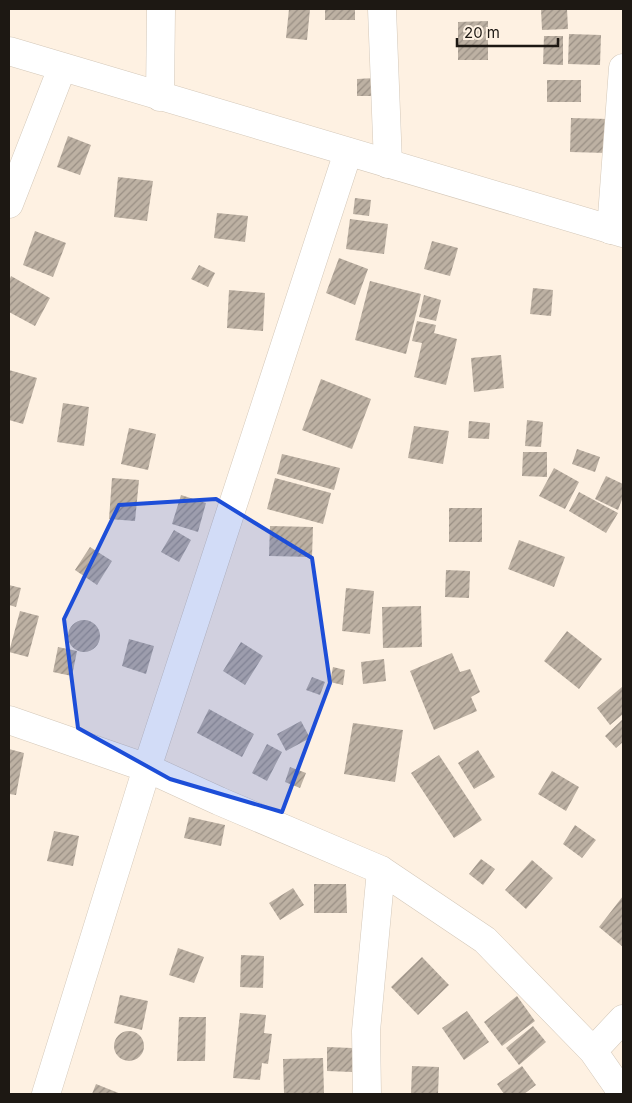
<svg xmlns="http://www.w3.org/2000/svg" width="632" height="1103" viewBox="0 0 632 1103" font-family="Inter,sans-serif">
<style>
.building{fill:url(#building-hatch)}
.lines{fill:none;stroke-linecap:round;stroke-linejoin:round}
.street-casing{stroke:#d4c8b9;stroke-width:29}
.secondary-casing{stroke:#d4c8b9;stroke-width:29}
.street{stroke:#fff;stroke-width:28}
.secondary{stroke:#fff;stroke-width:28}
.marked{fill:#1d4ed8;fill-opacity:0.2;stroke:#1d4ed8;stroke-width:4;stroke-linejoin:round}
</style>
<defs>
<pattern id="building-hatch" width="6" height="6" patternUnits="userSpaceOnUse" patternTransform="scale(1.25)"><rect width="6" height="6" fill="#bdb1a3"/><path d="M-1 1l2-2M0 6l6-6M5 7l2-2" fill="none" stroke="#998f84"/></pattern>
</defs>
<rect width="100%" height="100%" fill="#fef1e2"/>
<path class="building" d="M 289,9 L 310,9 L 307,40 L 286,38 Z
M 325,9 L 355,9 L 355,20 L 325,20 Z
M 541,9 L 567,9 L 568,29 L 542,30 Z
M 488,21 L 488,60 L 458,60 L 458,22 Z
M 569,34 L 601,35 L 600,65 L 568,64 Z
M 544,36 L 563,36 L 563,65 L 543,64 Z
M 375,78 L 375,96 L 357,96 L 357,79 Z
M 547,80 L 581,80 L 581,102 L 547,102 Z
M 571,118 L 608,119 L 607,153 L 570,152 Z
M 68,136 L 91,145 L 80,175 L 57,167 Z
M 118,177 L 153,181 L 147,221 L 114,217 Z
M 355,198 L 371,200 L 369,216 L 353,214 Z
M 217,213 L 248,216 L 245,242 L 214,238 Z
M 350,219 L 388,224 L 384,254 L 346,249 Z
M 35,231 L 66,243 L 53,277 L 23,265 Z
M 432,241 L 458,248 L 450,276 L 424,269 Z
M 339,258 L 368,269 L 355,305 L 326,293 Z
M 199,265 L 215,273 L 208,287 L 191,279 Z
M 11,276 L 50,298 L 35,326 L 9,312 L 9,281 Z
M 370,281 L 421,294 L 406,354 L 355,340 Z
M 533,288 L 553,290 L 551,316 L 530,314 Z
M 229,290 L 265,293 L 263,331 L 227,328 Z
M 424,295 L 441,300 L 436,321 L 419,317 Z
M 417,321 L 436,325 L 434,333 L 457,339 L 446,385 L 414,377 L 422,343 L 412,341 Z
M 501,355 L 504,388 L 474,392 L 471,358 Z
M 9,370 L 37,378 L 23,424 L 9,420 Z
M 321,379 L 371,399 L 352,449 L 302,430 Z
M 63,403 L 89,407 L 84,446 L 57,442 Z
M 527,420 L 543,422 L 541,447 L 525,446 Z
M 469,421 L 490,423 L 489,439 L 468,438 Z
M 414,426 L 449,431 L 443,464 L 408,458 Z
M 129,428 L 156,434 L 148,470 L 121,464 Z
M 577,449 L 600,457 L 595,472 L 572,464 Z
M 523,452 L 547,452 L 547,477 L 522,476 Z
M 282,454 L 340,468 L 334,490 L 277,474 Z
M 554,468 L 579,482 L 565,509 L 539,496 Z
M 606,476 L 623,484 L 623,497 L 618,510 L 595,499 Z
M 112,478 L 139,480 L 135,521 L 109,519 Z
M 275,478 L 331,493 L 323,524 L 267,509 Z
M 579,492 L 618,513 L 606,533 L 569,511 Z
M 181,495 L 206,503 L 198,532 L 172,524 Z
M 449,508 L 482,508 L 482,542 L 449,542 Z
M 270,526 L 313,527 L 312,557 L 269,556 Z
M 174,530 L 191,540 L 179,562 L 161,552 Z
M 519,540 L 565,557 L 554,587 L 508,569 Z
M 90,547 L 112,561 L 97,585 L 75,570 Z
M 446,570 L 470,571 L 469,598 L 445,597 Z
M 9,585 L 21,588 L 16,607 L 9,605 Z
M 346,588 L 374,591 L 370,634 L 342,631 Z
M 421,606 L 422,647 L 383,648 L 382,607 Z
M 20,611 L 39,616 L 28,657 L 9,652 Z
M68 636a16 16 0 1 1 32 0a16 16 0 1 1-32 0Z
M 567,631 L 602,659 L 579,689 L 544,661 Z
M 129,639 L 154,646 L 146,674 L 122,666 Z
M 241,642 L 263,656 L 245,685 L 223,671 Z
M 58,647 L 77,651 L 72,676 L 53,672 Z
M 452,653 L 460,672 L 470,669 L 480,692 L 471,697 L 477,711 L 434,730 L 410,671 Z
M 384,659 L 386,681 L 363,684 L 361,662 Z
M 333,667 L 345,670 L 343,685 L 330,682 Z
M 312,677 L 325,682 L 320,695 L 306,690 Z
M 622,687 L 623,689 L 623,714 L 610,725 L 597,708 Z
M 209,709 L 254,734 L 242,757 L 197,733 Z
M 623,719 L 623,742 L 616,748 L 605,736 Z
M 301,721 L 310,738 L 286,751 L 277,734 Z
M 353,723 L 403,730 L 395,782 L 344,774 Z
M 267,744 L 282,752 L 267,781 L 252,773 Z
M 9,749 L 24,753 L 16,795 L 9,794 Z
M 478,750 L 495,777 L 474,789 L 458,763 Z
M 439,755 L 482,820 L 454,838 L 411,773 Z
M 290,767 L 306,773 L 300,788 L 285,782 Z
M 552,771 L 579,787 L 566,811 L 538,794 Z
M 189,817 L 225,825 L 221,846 L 184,838 Z
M 575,825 L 596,840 L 582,858 L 563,844 Z
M 54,831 L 79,836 L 73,866 L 47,861 Z
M 481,859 L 495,869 L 483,885 L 469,874 Z
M 532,860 L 553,878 L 526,909 L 505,890 Z
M 314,884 L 346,884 L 347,913 L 314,913 Z
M 293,888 L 304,905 L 280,920 L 269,903 Z
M 623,896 L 623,947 L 599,927 Z
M 178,948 L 204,957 L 194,983 L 169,975 Z
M 241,955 L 264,956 L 263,988 L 240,987 Z
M 422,957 L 449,985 L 418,1015 L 391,987 Z
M 120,995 L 148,1001 L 142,1030 L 114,1023 Z
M 517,996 L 535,1021 L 502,1046 L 484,1022 Z
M 467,1011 L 489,1042 L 464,1060 L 442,1028 Z
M 240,1013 L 266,1015 L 264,1033 L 272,1034 L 268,1064 L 262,1063 L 260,1080 L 233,1078 Z
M 179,1017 L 206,1017 L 205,1061 L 177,1061 Z
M 533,1026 L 546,1042 L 519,1065 L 506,1048 Z
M114 1046a15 15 0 1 1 30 0a15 15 0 1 1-30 0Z
M 327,1047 L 352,1048 L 352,1072 L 327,1071 Z
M 323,1058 L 324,1093 L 284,1093 L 283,1059 Z
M 412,1066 L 439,1067 L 438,1094 L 411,1094 Z
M 522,1066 L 536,1085 L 524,1094 L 504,1094 L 497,1084 Z
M 96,1084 L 121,1094 L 92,1094 Z"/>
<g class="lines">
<defs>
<path id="street" d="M 382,9 L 388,164
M 160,97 L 161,9
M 9,204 L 62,68
M 611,230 L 623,68
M 9,720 L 147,768 L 219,801 L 381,870 L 485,940 L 593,1051 L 623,1094
M 593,1051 L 623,1019
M 46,1094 L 147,768 L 348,152
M 367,1094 L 366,1031 L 381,870"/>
<path id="secondary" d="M 9,51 L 623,233"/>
</defs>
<use href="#street" class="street-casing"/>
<use href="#secondary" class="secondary-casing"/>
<use href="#street" class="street"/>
<use href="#secondary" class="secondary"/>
</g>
<path class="marked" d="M 216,499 L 312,558 L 330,683 L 282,812 L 170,779 L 78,728 L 64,619 L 119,505 Z"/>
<rect width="632" height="1103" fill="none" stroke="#1d1813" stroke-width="20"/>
<path d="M457 38v8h101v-8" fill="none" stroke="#1d1813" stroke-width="2.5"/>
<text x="464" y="38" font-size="15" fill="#1d1813" stroke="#fef1e2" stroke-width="4" paint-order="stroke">20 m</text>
</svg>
